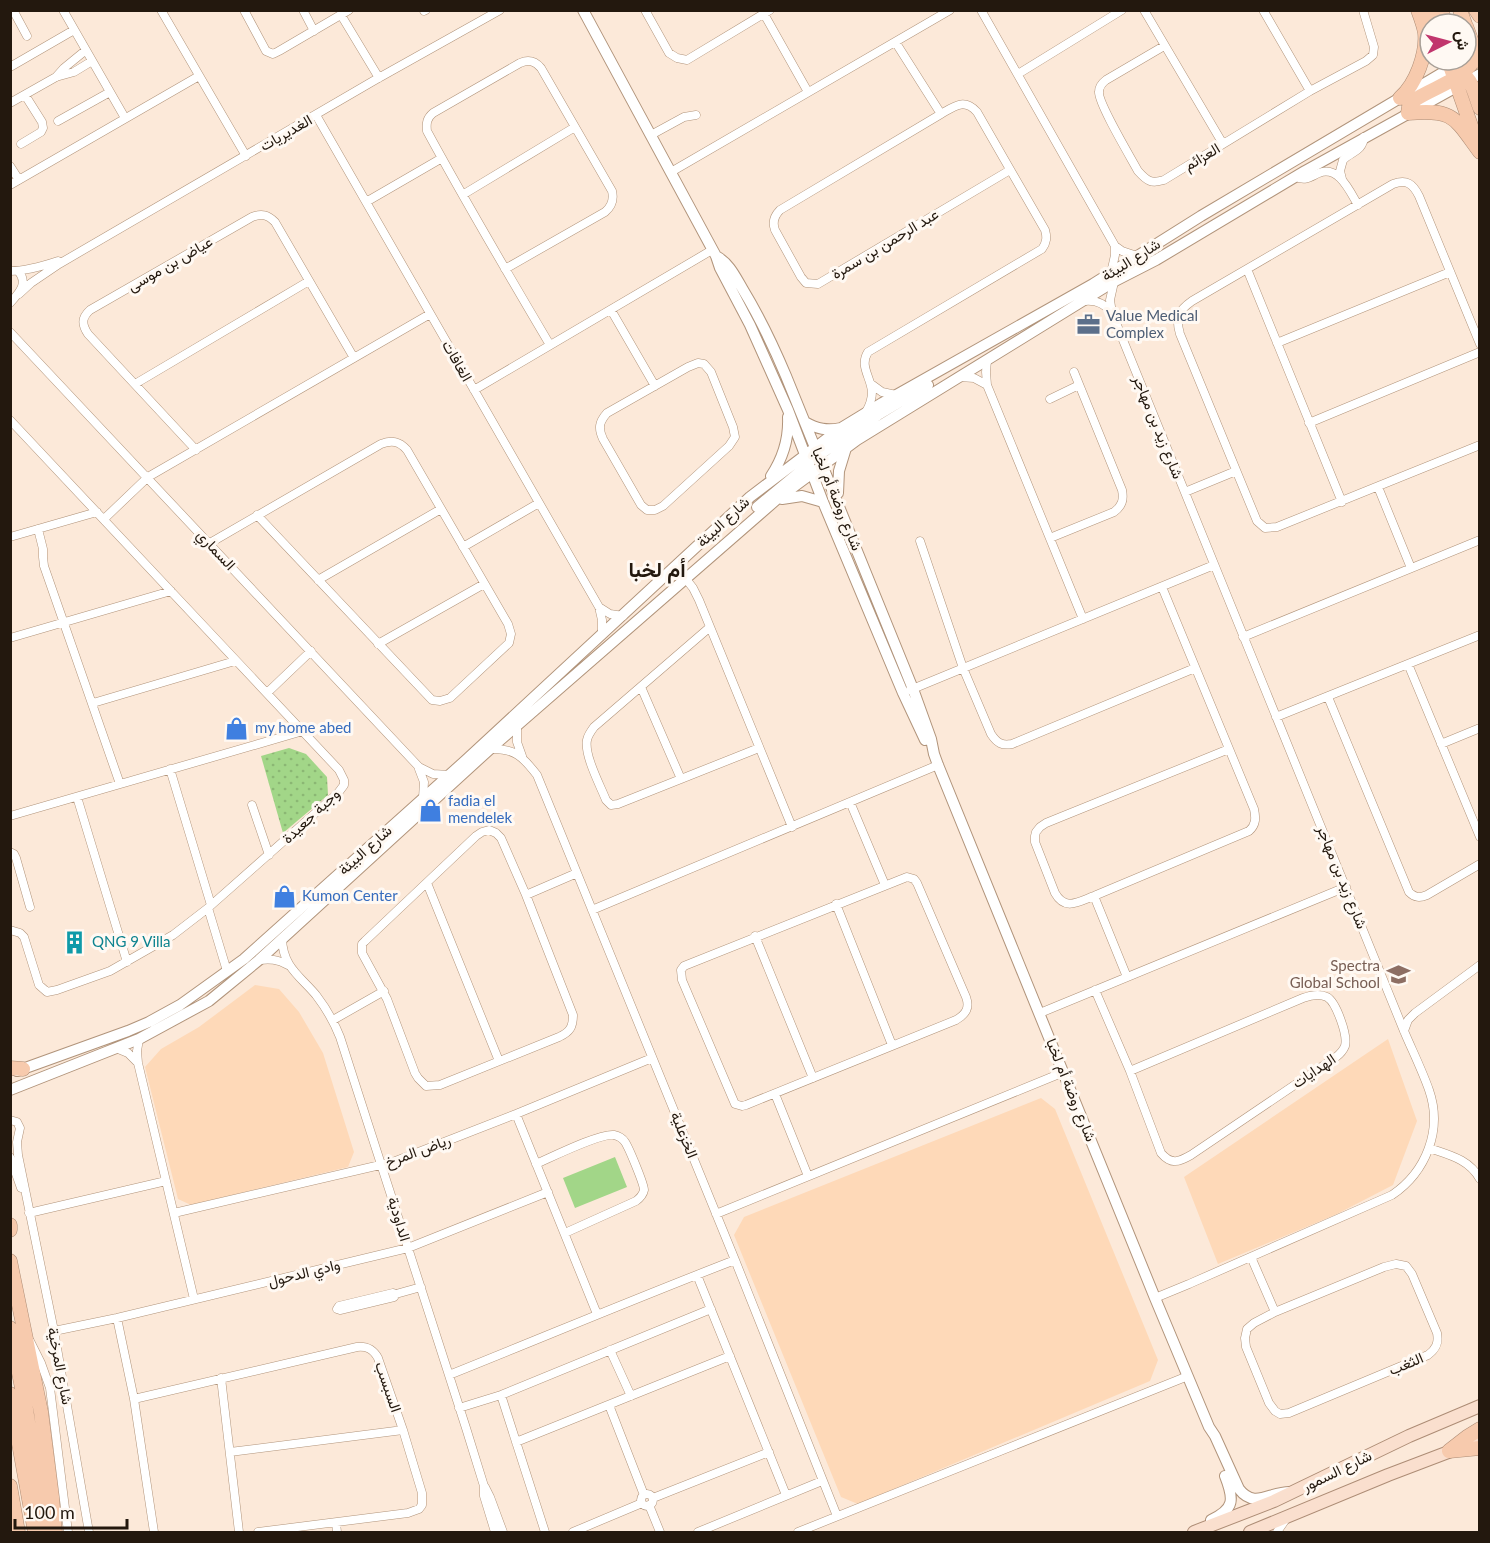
<svg xmlns="http://www.w3.org/2000/svg" width="1490" height="1543" viewBox="0 0 1490 1543" font-family="Lato,Vazirmatn,sans-serif">
<style>
.built{fill:#fed9b8}
.grass{fill:#a2d688}
.park{fill:url(#park-dots)}
.lines{fill:none;stroke-linecap:round;stroke-linejoin:round}
.street-casing{stroke:#b1947b;stroke-width:9}
.secondary-casing{stroke:#b1947b;stroke-width:12}
.primary-casing{stroke:#ad8c75;stroke-width:14}
.highway-casing{stroke:#ad8c75;stroke-width:15}
.street{stroke:#fff;stroke-width:8}
.secondary{stroke:#fff;stroke-width:10}
.primary{stroke:#fadfce;stroke-width:12}
.highway{stroke:#f7caad;stroke-width:14}
.labels{text-anchor:middle;stroke-width:6;stroke-linejoin:round;paint-order:stroke}
.street-label{font-size:15px;fill:#23180e;stroke:#fff9f3}
.service-label{font-size:15px;fill:#4e5e75;stroke:#fff9f3;text-anchor:start}
.shop-label{font-size:15px;fill:#366cbe;stroke:#fff9f3;text-anchor:start}
.culture-label{font-size:15px;fill:#0d838f;stroke:#fff9f3;text-anchor:start}
.education-label{font-size:15px;fill:#785e54;stroke:#fff9f3;text-anchor:end}
.district-label{font-size:21px;font-weight:bold;fill:#23180e;stroke:#fff9f3}
</style>
<defs>
<pattern id="park-dots" width="8" height="8" patternUnits="userSpaceOnUse" patternTransform="scale(1.5)"><rect width="8" height="8" fill="#a2d688"/><path d="M2 2h.1M6 6h.1" fill="none" stroke="#8bb774" stroke-width="1.8" stroke-linecap="round"/></pattern>
</defs>
<rect width="100%" height="100%" fill="#fce9d9"/>
<path class="built" d="M 255,985 L 279,989 L 299,1012 L 323,1053 L 354,1152 L 348,1167 L 191,1205 L 178,1199 L 145,1067 L 161,1049 L 199,1027 Z
M 1388,1039 L 1417,1121 L 1393,1185 L 1337,1214 L 1218,1264 L 1184,1177 Z
M 1041,1098 L 1055,1109 L 1158,1360 L 1150,1381 L 858,1504 L 841,1497 L 734,1235 L 744,1217 Z"/>
<path class="grass" d="M 615,1157 L 627,1187 L 575,1208 L 563,1178 Z"/>
<path class="park" d="M 289,748 L 306,754 L 327,777 L 328,795 L 283,833 L 261,756 Z"/>
<g class="lines">
<defs>
<path id="street" d="M 13,10 L 27,36
M 63,10 L 125,118
M 161,10 L 246,156
M 244,10 L 266,51 L 273,54 L 279,51 L 349,10
M 303,10 L 314,31
M 645,10 L 669,53 L 677,58 L 687,60 L 770,10
M 981,10 L 1115,246 L 1122,251 L 1137,256
M 1144,10 L 1223,144
M 1263,10 L 1310,91
M 424,11 L 426,10
M 764,14 L 808,92
M 341,15 L 379,78
M 896,43 L 941,114
M 1164,46 L 1106,80 C 1102,83 1099,86 1099,92 C 1098,103 1131,158 1138,171 C 1147,181 1151,184 1164,180 L 1310,91 L 1366,61 L 1373,55 L 1374,47 L 1363,10
M 10,67 L 74,30
M 1018,74 L 1122,10
M 56,77 L 64,68 L 86,50
M 10,103 L 56,77 L 74,72 L 92,61
M 316,115 L 599,607 L 602,620 L 602,633
M 58,121 L 110,92
M 651,135 L 684,117 L 696,115
M 21,144 L 41,132 L 43,128 L 42,122 L 25,95
M 10,166 L 19,180
M 671,172 L 950,10
M 1296,177 C 1306,181 1310,177 1319,173 C 1339,165 1350,192 1358,205
M 1342,179 L 1340,171 L 1343,160 C 1351,152 1363,151 1364,137
M 10,185 L 199,76
M 464,194 L 575,127
M 366,202 L 442,158
M 505,269 L 605,212 C 612,206 614,199 612,191 L 541,68 C 535,61 529,59 520,63 L 433,113 C 427,118 426,123 427,131 C 466,203 508,274 550,345
M 1247,269 L 1342,502
M 10,271 C 26,271 43,266 58,261
M 1111,273 L 1115,255 L 1115,246
M 1114,282 L 1110,300 L 1112,313 L 1404,1031 C 1412,1050 1422,1070 1429,1090 C 1443,1130 1426,1172 1392,1195 L 1189,1284 L 1155,1298
M 19,294 L 31,283 L 59,264 L 375,80 L 500,10
M 1085,301 C 1096,300 1104,303 1111,312
M 10,303 C 19,293 29,283 18,271
M 611,310 L 655,386
M 10,332 L 419,767 L 433,774 L 449,775
M 1277,343 L 1450,272
M 1480,344 L 1419,196 C 1413,184 1407,179 1393,184 L 1192,301 C 1178,311 1175,317 1180,334 L 1257,521 L 1265,528 L 1277,527 L 1480,445
M 987,360 L 986,372 L 987,385 L 1083,619
M 698,363 L 704,364 L 711,372 L 733,427 L 735,437 L 729,446 L 663,506 L 655,510 L 647,510 L 641,505 L 603,439 C 598,428 599,422 607,413 L 688,367 Z
M 960,377 L 974,378 L 987,385
M 135,384 L 309,281
M 871,384 L 882,392 L 896,395
M 474,390 L 712,250
M 1050,399 L 1079,385
M 866,412 C 870,405 872,399 872,392 C 871,377 859,366 868,352 L 1042,249 C 1047,242 1047,237 1045,230 L 977,112 C 964,98 955,106 941,114 L 780,210 C 774,216 772,222 775,230 L 801,277 L 806,283 L 818,284 L 1010,170
M 10,420 L 339,770 L 344,780 L 344,785 L 338,793 L 208,908 L 173,935 L 110,971 L 57,990 L 47,992 L 39,985 L 24,937 L 20,933 L 10,930
M 1309,423 L 1480,352
M 196,450 L 88,334 C 82,325 81,318 90,310 L 252,217 C 262,213 268,215 275,222 L 354,358
M 1378,487 L 1411,568
M 1185,492 L 1236,471
M 104,519 L 148,477 L 430,314
M 38,529 L 43,549 L 43,557 L 44,566 L 120,784
M 10,537 L 97,512
M 1050,538 L 1114,512 C 1122,506 1124,500 1122,490 L 1074,372
M 920,541 L 963,668 L 991,734 C 997,743 1002,746 1012,744 L 1195,668
M 210,543 L 381,444 C 392,440 399,441 407,450 L 508,624 L 511,634 L 509,643 L 450,698 L 440,701 L 432,700 L 257,515
M 463,547 L 539,503
M 686,579 L 693,588 L 699,600 L 792,827
M 318,580 L 441,509
M 1162,587 L 1254,809 C 1256,818 1256,825 1249,831 L 1094,896 C 1078,902 1065,911 1055,893 L 1035,842 L 1035,836 L 1036,832 L 1040,827 L 1046,823 L 1229,749
M 599,607 L 610,614 L 623,616
M 710,627 L 594,727 C 591,731 588,735 587,740 C 584,755 600,785 606,800 L 611,805 L 618,804 L 759,748
M 1243,637 L 1480,540
M 10,638 L 171,591
M 378,644 L 484,584
M 1408,664 L 1480,837
M 641,687 L 681,779
M 910,690 L 1214,565
M 267,693 L 311,651
M 1328,697 L 1409,892 C 1415,898 1420,898 1427,895 L 1480,864
M 93,703 L 235,661
M 1276,717 L 1480,635
M 517,725 L 517,742 L 522,756
M 1441,744 L 1480,728
M 490,749 C 515,748 523,757 537,775 L 735,1260 L 837,1516
M 170,769 L 211,905
M 419,769 L 424,782 L 423,798
M 77,797 L 127,962
M 850,802 L 885,885
M 252,805 L 269,855
M 10,816 L 303,731
M 489,830 L 496,833 L 501,838 L 526,895 L 573,1015 C 573,1027 570,1032 559,1037 L 440,1085 L 426,1086 L 418,1078 L 415,1073 L 387,999 L 362,953 L 362,944 L 365,941 L 476,836 L 482,832 Z
M 10,852 L 14,854 L 16,858 L 30,907
M 907,877 L 914,879 L 917,883 L 966,997 C 970,1008 966,1014 956,1020 L 746,1105 L 742,1106 L 735,1104 L 682,980 L 681,970 L 684,966 Z
M 427,883 L 499,1061
M 526,895 L 577,873
M 1094,896 L 1127,977
M 836,904 L 892,1045
M 208,908 L 227,971
M 592,910 L 938,765
M 755,936 L 813,1078
M 282,939 C 283,967 300,976 316,995 C 326,1008 334,1022 340,1037 L 466,1428 L 484,1486 L 484,1496 L 495,1532
M 259,960 C 270,959 277,959 288,965
M 1095,990 L 1130,1071 L 1161,1153 C 1171,1165 1179,1162 1191,1155 L 1336,1057 C 1340,1054 1343,1051 1345,1046 C 1348,1035 1336,1002 1327,997 C 1319,993 1311,995 1303,998 L 1130,1071
M 1040,1013 L 1346,887
M 333,1020 L 384,991
M 1404,1031 L 1408,1020 L 1415,1013 L 1480,965
M 139,1039 L 137,1051 L 138,1063 L 194,1299
M 116,1048 L 128,1053 L 138,1063
M 775,1094 L 808,1176
M 516,1114 L 597,1314
M 10,1120 L 17,1122 L 20,1128 L 17,1142 L 18,1155 L 54,1331 L 89,1532
M 1429,1148 C 1449,1155 1469,1159 1480,1179
M 10,1157 L 21,1188
M 536,1164 C 552,1157 600,1133 614,1135 C 619,1136 623,1139 625,1142 C 629,1148 644,1184 644,1190 C 643,1195 640,1198 636,1201 L 565,1233
M 29,1213 L 166,1181
M 174,1213 L 393,1162 L 516,1114 L 652,1058
M 716,1214 L 1064,1072
M 1251,1257 L 1275,1312
M 1396,1264 L 1406,1266 L 1412,1274 L 1437,1333 C 1439,1343 1436,1349 1428,1355 L 1289,1413 L 1280,1414 L 1275,1411 L 1269,1403 L 1246,1347 L 1245,1338 L 1247,1329 L 1254,1323 L 1275,1312 L 1384,1267 Z
M 697,1275 L 786,1495
M 393,1293 L 396,1294 L 394,1297 L 340,1310 L 337,1309 L 339,1306 Z
M 396,1294 L 421,1287
M 117,1318 L 134,1399 L 154,1532
M 54,1331 L 117,1318 L 408,1248 L 548,1192
M 30,1341 L 41,1363 L 50,1388 L 68,1532
M 610,1350 L 631,1396
M 449,1375 C 544,1337 639,1297 735,1260
M 221,1378 L 239,1532
M 501,1395 L 545,1532
M 134,1399 L 357,1347 C 367,1346 373,1349 378,1358 L 403,1430 L 422,1493 L 422,1505 L 419,1509 L 408,1513 L 258,1532
M 609,1405 L 644,1495
M 459,1408 L 501,1395 L 711,1309
M 516,1442 L 730,1356
M 230,1452 L 403,1430
M 485,1487 L 490,1497 L 503,1532
M641 1500a6 6 0 1 1 12 0a6 6 0 1 1-12 0Z
M 653,1498 L 769,1452
M 649,1505 L 660,1532
M 336,1523 L 337,1532
M 573,1532 L 642,1503
M 698,1532 L 822,1481
M 798,1532 L 1188,1376
M 1277,1532 L 1286,1519"/>
<path id="secondary" d="M 583,10 L 716,256 L 720,268 L 750,325 L 788,410 L 823,502 L 903,693 L 925,740
M 716,256 C 729,263 735,276 742,288 C 759,316 773,345 786,376 L 913,689 L 931,739 L 934,754 L 938,765 L 1155,1298 L 1209,1427 L 1215,1436 L 1239,1489 C 1255,1510 1271,1490 1292,1492
M 805,422 C 817,429 827,431 841,428
M 816,458 L 819,455 L 878,415 L 928,385
M 771,476 C 783,458 789,439 788,417
M 838,493 L 839,471 L 846,448
M 782,499 L 802,496 L 823,502
M 757,507 L 809,464 L 812,458
M 17,1071 L 128,1031 L 149,1022 L 180,1005 L 244,959 L 466,760 L 750,497 L 841,428 L 882,403 L 1093,284 L 1201,216 L 1464,60
M 10,1090 L 139,1039 L 209,1001 L 259,960 L 490,749 L 776,500 L 857,440 L 1115,281 L 1156,260 L 1305,171 L 1480,74
M 1211,1520 C 1235,1509 1234,1499 1225,1476"/>
<path id="primary" d="M 1194,1532 L 1274,1501 L 1409,1436 L 1480,1406
M 1250,1532 L 1388,1475 L 1480,1440"/>
<path id="highway" d="M 1430,10 L 1435,24
M 1441,10 L 1446,24
M 1460,10 L 1465,24
M 1476,10 L 1480,16
M 1466,26 L 1479,61
M 1476,54 C 1468,80 1434,86 1413,101 L 1409,107 L 1408,113 C 1454,109 1454,117 1480,152
M 1448,60 L 1476,140
M 1455,69 C 1472,75 1474,93 1480,108
M 1400,98 C 1416,84 1427,54 1425,33 C 1424,26 1421,18 1418,10
M 10,1068 L 23,1069
M 10,1225 L 10,1230
M 10,1261 L 41,1412 L 52,1497 L 55,1532
M 10,1328 L 25,1403 L 46,1532
M 10,1394 L 35,1532
M 1449,1451 L 1467,1437 L 1480,1429
M 1449,1451 L 1480,1448
M 10,1486 L 18,1532"/>
</defs>
<use href="#street" class="street-casing"/>
<use href="#secondary" class="secondary-casing"/>
<use href="#primary" class="primary-casing"/>
<use href="#highway" class="highway-casing"/>
<use href="#street" class="street"/>
<use href="#secondary" class="secondary"/>
<use href="#primary" class="primary"/>
<use href="#highway" class="highway"/>
</g>
<defs>
<symbol id="office-bare" viewBox="-9 -9 18 18"><path d="M-6-3h4V-5.5h4V-3h4V5H-6ZM-1-4.5V-3h2v-1.5ZM-6 0V1H6V0Z" fill="#5c6f8a" stroke="#fff9f3" stroke-width="2.5" paint-order="stroke"/></symbol>
<symbol id="shop-bare" viewBox="-9 -9 18 18"><path d="M-5-2.5h2.3a2.7 3.5 0 0 1 5.4 0H5L5.5 6h-11ZM-1.5-2.5h3a1.5 2.3 0 0 0-3 0Z" fill="#3f7fe0" stroke="#fff9f3" stroke-width="2.5" paint-order="stroke"/></symbol>
<symbol id="building-bare" viewBox="-9 -9 18 18"><path d="M-4-6H4V6H1V3H-1V6H-4ZM-2.5-4.3h1.7v1.8h-1.7ZM.8-4.3h1.7v1.8H.8ZM-2.5-1h1.7V.8h-1.7ZM.8-1h1.7V.8H.8Z" fill="#0f9aa8" stroke="#fff9f3" stroke-width="2.5" paint-order="stroke"/></symbol>
<symbol id="school-bare" viewBox="-9 -9 18 18"><path d="M0-5L7-2L0 1L-7-2ZM-4 1L0 2.5L4 1V4Q0 6-4 4Z" fill="#8d6e63" stroke="#fff9f3" stroke-width="2.5" paint-order="stroke"/></symbol>
</defs>
<g fill-rule="evenodd">
<use href="#office-bare" x="1072" y="308" width="33" height="33"/>
<use href="#shop-bare" x="220" y="712" width="33" height="33"/>
<use href="#shop-bare" x="414" y="794" width="33" height="33"/>
<use href="#shop-bare" x="268" y="880" width="33" height="33"/>
<use href="#building-bare" x="58" y="926" width="33" height="33"/>
<use href="#school-bare" x="1382" y="958" width="33" height="33"/>
</g>
<g class="labels">
<g class="street-label">
<text transform="translate(286 133) rotate(-30)" y="5">الغديريات</text>
<text transform="translate(1202 157) rotate(-31)" y="5">العزائم</text>
<text transform="translate(885 244) rotate(-31)" y="5">عبد الرحمن بن سمرة</text>
<text transform="translate(1131 260) rotate(-32)" y="5">شارع البيئة</text>
<text transform="translate(170 264) rotate(-30)" y="5">عياض بن موسى</text>
<text transform="translate(457 361) rotate(60)" y="5">الغافات</text>
<text transform="translate(1158 427) rotate(68)" y="5">شارع زيد بن مهاجر</text>
<text transform="translate(837 499) rotate(68)" y="5">شارع روضة أم لخبا</text>
<text transform="translate(723 522) rotate(-43)" y="5">شارع البيئة</text>
<text transform="translate(216 550) rotate(47)" y="5">السماري</text>
<text transform="translate(311 816) rotate(-43)" y="5">وجبة جعيدة</text>
<text transform="translate(365 850) rotate(-42)" y="5">شارع البيئة</text>
<text transform="translate(1342 877) rotate(68)" y="5">شارع زيد بن مهاجر</text>
<text transform="translate(1314 1071) rotate(-34)" y="5">الهدايات</text>
<text transform="translate(1071 1090) rotate(68)" y="5">شارع روضة أم لخبا</text>
<text transform="translate(684 1135) rotate(68)" y="5">الخزعلية</text>
<text transform="translate(418 1151) rotate(-20)" y="5">رياض المرخ</text>
<text transform="translate(399 1219) rotate(73)" y="5">الداودية</text>
<text transform="translate(304 1273) rotate(-14)" y="5">وادي الدحول</text>
<text transform="translate(1406 1364) rotate(-23)" y="5">الثغب</text>
<text transform="translate(60 1366) rotate(79)" y="5">شارع المرخية</text>
<text transform="translate(388 1387) rotate(71)" y="5">السبسب</text>
<text transform="translate(1337 1471) rotate(-26)" y="5">شارع السمور</text>
</g>
<g class="service-label">
<text x="1106" y="321">Value Medical<tspan x="1106" dy="17">Complex</tspan></text>
</g>
<g class="shop-label">
<text x="255" y="733">my home abed</text>
<text x="448" y="806">fadia el<tspan x="448" dy="17">mendelek</tspan></text>
<text x="302" y="901">Kumon Center</text>
</g>
<g class="culture-label">
<text x="92" y="947">QNG 9 Villa</text>
</g>
<g class="education-label">
<text x="1380" y="971">Spectra<tspan x="1380" dy="17">Global School</tspan></text>
</g>
<g class="district-label">
<text x="657" y="577">أم لخبا</text>
</g>
</g>
<rect width="1490" height="1543" fill="none" stroke="#23180e" stroke-width="24"/>
<g transform="translate(1448 42) rotate(84)"><circle r="28" fill="#fff9f3" stroke="#a79f97" stroke-width="1.5"/>
<path d="M0-4.5L10 22L0 15L-10 22Z" fill="#c1366d"/>
<text y="-9" font-size="16" font-weight="bold" text-anchor="middle" fill="#23180e">ش</text>
</g>
<path d="M15 1519v9h112v-9" fill="none" stroke="#23180e" stroke-width="3"/>
<text x="24" y="1519" font-size="18" fill="#23180e" stroke="#fff9f3" stroke-width="4.5" paint-order="stroke">100 m</text>
</svg>
